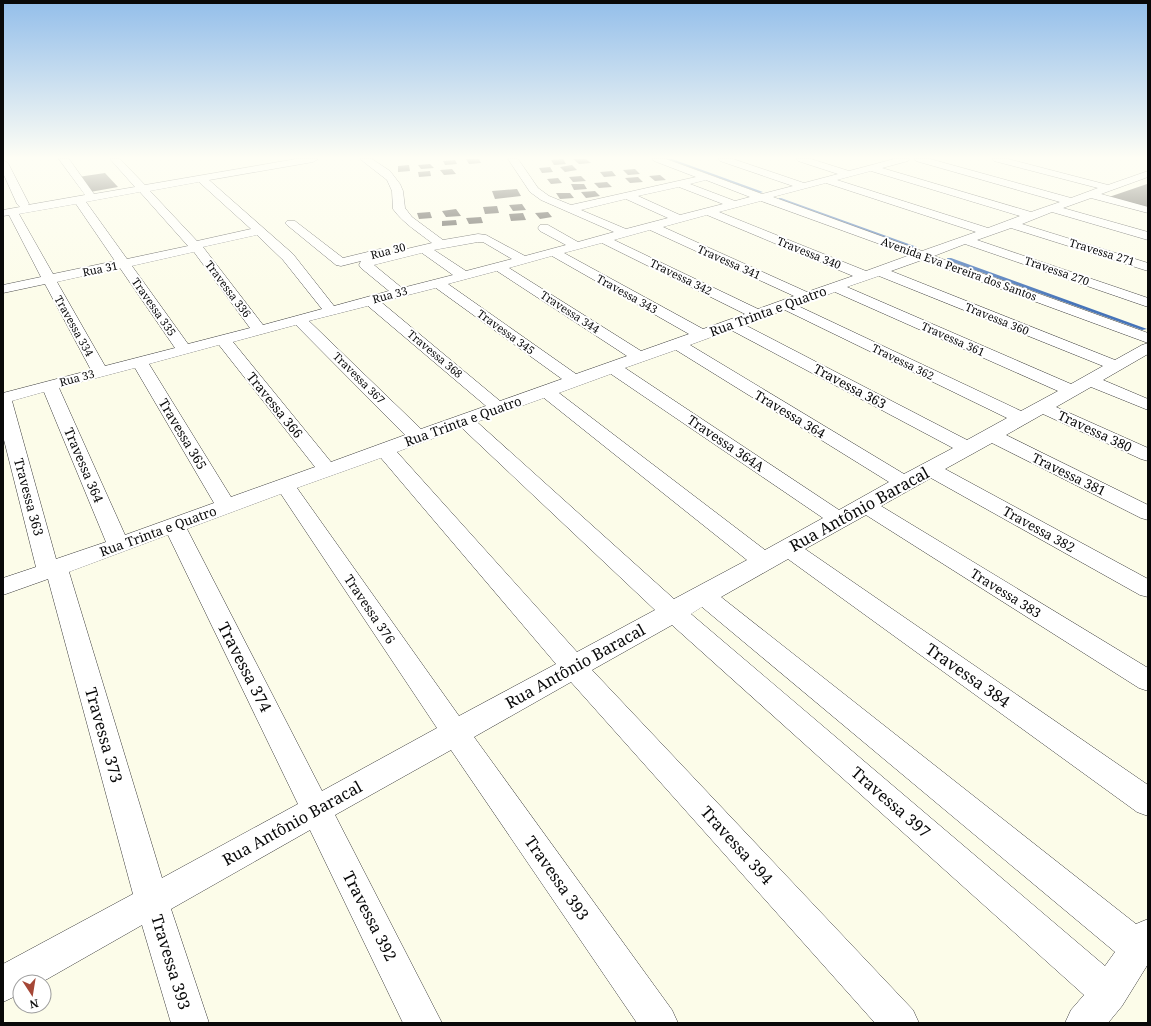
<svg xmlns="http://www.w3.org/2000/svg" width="1151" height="1026" viewBox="0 0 1151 1026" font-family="'Noto Serif',serif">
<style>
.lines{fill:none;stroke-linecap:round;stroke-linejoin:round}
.stream{fill:#4674b9;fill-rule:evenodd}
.building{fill:#504d47}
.minor-casing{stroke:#3c3c3c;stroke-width:1}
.minor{fill:#fff;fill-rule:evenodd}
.labels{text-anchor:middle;stroke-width:4;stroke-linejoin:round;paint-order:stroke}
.far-street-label{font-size:11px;fill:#090909;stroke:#fff}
.street-label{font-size:13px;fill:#090909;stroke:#fff}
.near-street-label{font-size:16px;fill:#090909;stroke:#fff}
</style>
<rect width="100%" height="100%" fill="#fcfce9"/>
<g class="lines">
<path class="stream" d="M 667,159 L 672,159 L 763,192 L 760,193 Z
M 779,198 L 781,198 L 917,247 L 914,248 L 779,200 Z
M 947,258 L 951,258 L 1147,329 L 1142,330 L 947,260 Z"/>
</g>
<path class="building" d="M 466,159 L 479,159 L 481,163 L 469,164 Z
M 563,159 L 566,164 L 554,165 L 551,160 Z
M 573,159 L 586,159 L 591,163 L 579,164 Z
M 455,160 L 457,164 L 445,165 L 443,161 Z
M 430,164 L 434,168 L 421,169 L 418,165 Z
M 409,165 L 410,171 L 398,172 L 398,166 Z
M 572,165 L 577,170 L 565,172 L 560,167 Z
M 550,167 L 553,172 L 542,173 L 539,168 Z
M 452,169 L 456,174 L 444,175 L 440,170 Z
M 635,169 L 640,174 L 628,175 L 623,170 Z
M 430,171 L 431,176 L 419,177 L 418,172 Z
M 612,171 L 616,176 L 604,177 L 600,172 Z
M 105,173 L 118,187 L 90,192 L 78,177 Z
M 660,175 L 666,180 L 655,181 L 649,176 Z
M 581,176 L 586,181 L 573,182 L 569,177 Z
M 638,177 L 643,182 L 630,183 L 625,178 Z
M 558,178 L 562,183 L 551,184 L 547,179 Z
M 607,182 L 612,187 L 599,188 L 594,183 Z
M 571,184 L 584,184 L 587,189 L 574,190 Z
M 1147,184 L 1148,207 L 1109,197 Z
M 517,189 L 521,196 L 495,199 L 492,191 Z
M 595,191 L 600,196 L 586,198 L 581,192 Z
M 556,193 L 570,193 L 574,198 L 560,199 Z
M 522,204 L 526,210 L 513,211 L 509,205 Z
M 497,206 L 499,213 L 485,214 L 483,207 Z
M 456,209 L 461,216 L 446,217 L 442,211 Z
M 430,212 L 432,218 L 419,219 L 417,213 Z
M 548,212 L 552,217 L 540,219 L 535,213 Z
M 523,213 L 526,220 L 511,221 L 509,214 Z
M 481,217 L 483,223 L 469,224 L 466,218 Z
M 456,220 L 457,225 L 442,226 L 442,221 Z"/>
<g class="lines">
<defs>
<path id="minor" d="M 59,159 L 69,159 L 94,194 L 135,187 L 110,159 L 120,159 L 145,185 L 296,159 L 318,159 L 313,162 L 209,180 L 293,254 L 334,306 L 389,291 L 361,268 L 359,265 L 361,261 L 341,266 L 336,265 L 287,225 L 285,223 L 287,221 L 295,221 L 343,258 L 380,249 L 384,250 L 385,254 L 432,243 C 418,232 403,223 393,209 L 392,191 L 387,180 L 360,159 L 372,159 L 390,171 L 400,184 L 403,191 L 405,208 L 412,217 L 443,240 L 478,234 L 486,235 L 525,256 L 566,245 L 540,231 L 538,228 L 540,225 L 548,225 L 578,242 L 614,232 L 541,200 L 530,192 L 508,159 L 518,159 L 538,188 L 549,196 L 571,205 L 696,177 L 654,161 L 652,159 L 666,159 L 762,194 L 793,186 L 720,161 L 718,159 L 733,159 L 804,183 L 838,174 L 798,161 L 796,159 L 811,159 L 849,171 L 894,159 L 910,159 L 908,161 L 882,168 L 1031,212 L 1060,202 L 916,161 L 914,159 L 930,159 L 1071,198 L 1098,188 L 994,161 L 992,159 L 1008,159 L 1108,185 L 1148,171 L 1148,177 L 1101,194 L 1148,207 L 1148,213 L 1091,198 L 1063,208 L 1148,232 L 1148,240 L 1052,212 L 1022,224 L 1148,263 L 1148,271 L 1011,228 L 977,240 L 1148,298 L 1148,307 L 965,244 L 934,256 L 1148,333 L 1148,343 L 922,260 L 891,271 L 1115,360 L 1142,345 L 1148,343 L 1148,354 L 1103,380 L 1148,399 L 1148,410 L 1091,387 L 1056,407 L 1148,448 L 1148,461 L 1141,459 L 1043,414 L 1006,435 L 1148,505 L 1148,520 L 1141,518 L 992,443 L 945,469 L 1148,579 L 1148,597 L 1140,595 L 931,478 L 881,506 L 1148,668 L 1148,691 L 1139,688 L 866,515 L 805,549 L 1148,785 L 1148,816 L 1137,812 L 788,559 L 721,597 L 1136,924 L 1148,919 L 1148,964 L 1122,1006 L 1108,1023 L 1065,1023 L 1071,1010 L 1084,995 L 672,625 L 592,670 L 913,1010 L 919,1023 L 875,1023 L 571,682 L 474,737 L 672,1010 L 678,1023 L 637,1023 L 451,750 L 335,815 L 442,1023 L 403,1023 L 310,830 L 171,909 L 209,1023 L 171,1023 L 142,925 L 42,982 L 20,982 L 20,994 L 3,1002 L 3,964 L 133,894 L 48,579 L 3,595 L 3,578 L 36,567 L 3,436 L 3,393 L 91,370 L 45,284 L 3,293 L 3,285 L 41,277 L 9,215 L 3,216 L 3,210 L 20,207 L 17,204 L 3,173 L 3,160 L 8,163 L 29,204 L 28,205 L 85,195 ZM 871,171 L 1020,216 L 988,228 L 837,180 ZM 706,180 L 750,197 L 735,201 L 690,184 ZM 199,182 L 251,229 L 197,241 L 150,191 ZM 826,183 L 976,232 L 922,251 L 773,197 ZM 679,187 L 723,204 L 680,215 L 638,196 ZM 140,192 L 188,246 L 127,259 L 86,202 ZM 626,199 L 668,218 L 626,229 L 581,210 ZM 761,201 L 910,255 L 866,271 L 719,212 ZM 76,204 L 115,261 L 53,274 L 19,214 ZM 707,215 L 853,276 L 807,292 L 663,227 ZM 650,230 L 794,296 L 758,309 L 614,240 ZM 257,235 L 283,260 L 322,309 L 263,325 L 203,247 ZM 478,242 L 483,242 L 512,259 L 466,271 L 434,250 ZM 602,243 L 745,314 L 703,329 L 564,253 ZM 194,252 L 250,328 L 188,344 L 132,266 ZM 422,253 L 453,275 L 402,288 L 374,265 ZM 552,256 L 689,334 L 641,351 L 509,268 ZM 120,268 L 175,348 L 105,366 L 57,282 ZM 497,271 L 627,356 L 576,374 L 448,284 ZM 879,276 L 1103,366 L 1071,384 L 847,287 ZM 436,288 L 562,379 L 500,401 L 381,302 ZM 835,292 L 1058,391 L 1021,411 L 798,306 ZM 368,306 L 486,406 L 421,429 L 309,321 ZM 785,310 L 1007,418 L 967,440 L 745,325 ZM 296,325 L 405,435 L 331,462 L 233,342 ZM 731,330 L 953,448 L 904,474 L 690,345 ZM 219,345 L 315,467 L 231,497 L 149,364 ZM 676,350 L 889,482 L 839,510 L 625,368 ZM 135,368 L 214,503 L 125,535 L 59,388 ZM 611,374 L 823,518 L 765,550 L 559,393 ZM 44,392 L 106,542 L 56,559 L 12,401 ZM 544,398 L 747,560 L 674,599 L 477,422 ZM 462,428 L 655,610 L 577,652 L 397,452 ZM 381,458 L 556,664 L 459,716 L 297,488 ZM 281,494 L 437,728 L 322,791 L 187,529 ZM 168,535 L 298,804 L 162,878 L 69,572 ZM 702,607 L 1115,952 L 1105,966 L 691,614 Z"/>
</defs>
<use href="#minor" class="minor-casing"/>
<use href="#minor" class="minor"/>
</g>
<linearGradient id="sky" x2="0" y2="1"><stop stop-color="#93beea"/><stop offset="0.52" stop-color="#fefef5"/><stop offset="1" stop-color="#fefef5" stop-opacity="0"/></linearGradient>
<rect width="1151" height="303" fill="url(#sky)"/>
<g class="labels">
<g class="far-street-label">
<text transform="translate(388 251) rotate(-14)" y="4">Rua 30</text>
<text transform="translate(1102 252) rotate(17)" y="4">Travessa 271</text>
<text transform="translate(809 253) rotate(22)" y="4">Travessa 340</text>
<text transform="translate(729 262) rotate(24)" y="4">Travessa 341</text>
<text transform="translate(100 269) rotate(-12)" y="4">Rua 31</text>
<text transform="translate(959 269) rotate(20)" y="4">Avenida Eva Pereira dos Santos</text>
<text transform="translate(1057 271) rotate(19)" y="4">Travessa 270</text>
<text transform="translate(681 277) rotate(26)" y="4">Travessa 342</text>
<text transform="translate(228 289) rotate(53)" y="4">Travessa 336</text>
<text transform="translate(627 294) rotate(29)" y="4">Travessa 343</text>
<text transform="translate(390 295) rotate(-15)" y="4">Rua 33</text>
<text transform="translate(154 307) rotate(55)" y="4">Travessa 335</text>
<text transform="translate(570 312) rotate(33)" y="4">Travessa 344</text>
<text transform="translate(997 319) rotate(22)" y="4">Travessa 360</text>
<text transform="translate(74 326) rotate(61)" y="4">Travessa 334</text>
<text transform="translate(506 332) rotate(36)" y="4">Travessa 345</text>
<text transform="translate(953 339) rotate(24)" y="4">Travessa 361</text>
<text transform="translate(435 354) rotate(40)" y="4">Travessa 368</text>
<text transform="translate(903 362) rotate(26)" y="4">Travessa 362</text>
<text transform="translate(77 378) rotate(-15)" y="4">Rua 33</text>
<text transform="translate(359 378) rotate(45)" y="4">Travessa 367</text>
</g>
<g class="street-label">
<text transform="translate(768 311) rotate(-20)" y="5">Rua Trinta e Quatro</text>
<text transform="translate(850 386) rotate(28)" y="5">Travessa 363</text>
<text transform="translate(275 405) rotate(51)" y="5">Travessa 366</text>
<text transform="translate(790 414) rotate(31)" y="5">Travessa 364</text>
<text transform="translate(463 421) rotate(-20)" y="5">Rua Trinta e Quatro</text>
<text transform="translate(1095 431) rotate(25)" y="5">Travessa 380</text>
<text transform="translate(183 434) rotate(59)" y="5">Travessa 365</text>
<text transform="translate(726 443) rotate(34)" y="5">Travessa 364A</text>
<text transform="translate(84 465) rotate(67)" y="5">Travessa 364</text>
<text transform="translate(1069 474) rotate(26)" y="5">Travessa 381</text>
<text transform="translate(29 497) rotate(75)" y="5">Travessa 363</text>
<text transform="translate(1039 529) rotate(29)" y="5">Travessa 382</text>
<text transform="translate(158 531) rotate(-20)" y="5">Rua Trinta e Quatro</text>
<text transform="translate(1006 593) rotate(32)" y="5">Travessa 383</text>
<text transform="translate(370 609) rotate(56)" y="5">Travessa 376</text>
</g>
<g class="near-street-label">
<text transform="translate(859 509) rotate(-29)" y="6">Rua Antônio Baracal</text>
<text transform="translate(575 666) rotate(-29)" y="6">Rua Antônio Baracal</text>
<text transform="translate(245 667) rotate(63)" y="6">Travessa 374</text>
<text transform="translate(968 675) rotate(35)" y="6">Travessa 384</text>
<text transform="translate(104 735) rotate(74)" y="6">Travessa 373</text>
<text transform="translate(891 802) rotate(41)" y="6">Travessa 397</text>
<text transform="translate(292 823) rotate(-29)" y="6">Rua Antônio Baracal</text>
<text transform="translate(737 845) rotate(48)" y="6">Travessa 394</text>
<text transform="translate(557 878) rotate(55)" y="6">Travessa 393</text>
<text transform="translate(370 916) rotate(63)" y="6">Travessa 392</text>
<text transform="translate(171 962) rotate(73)" y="6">Travessa 393</text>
</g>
</g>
<rect width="1151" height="1026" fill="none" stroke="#090909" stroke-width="8"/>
<g transform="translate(32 994) rotate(168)"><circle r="19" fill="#ffffff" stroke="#9d9d9d"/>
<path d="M0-3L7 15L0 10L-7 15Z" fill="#a54736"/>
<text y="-6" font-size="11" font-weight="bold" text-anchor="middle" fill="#090909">N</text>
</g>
</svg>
